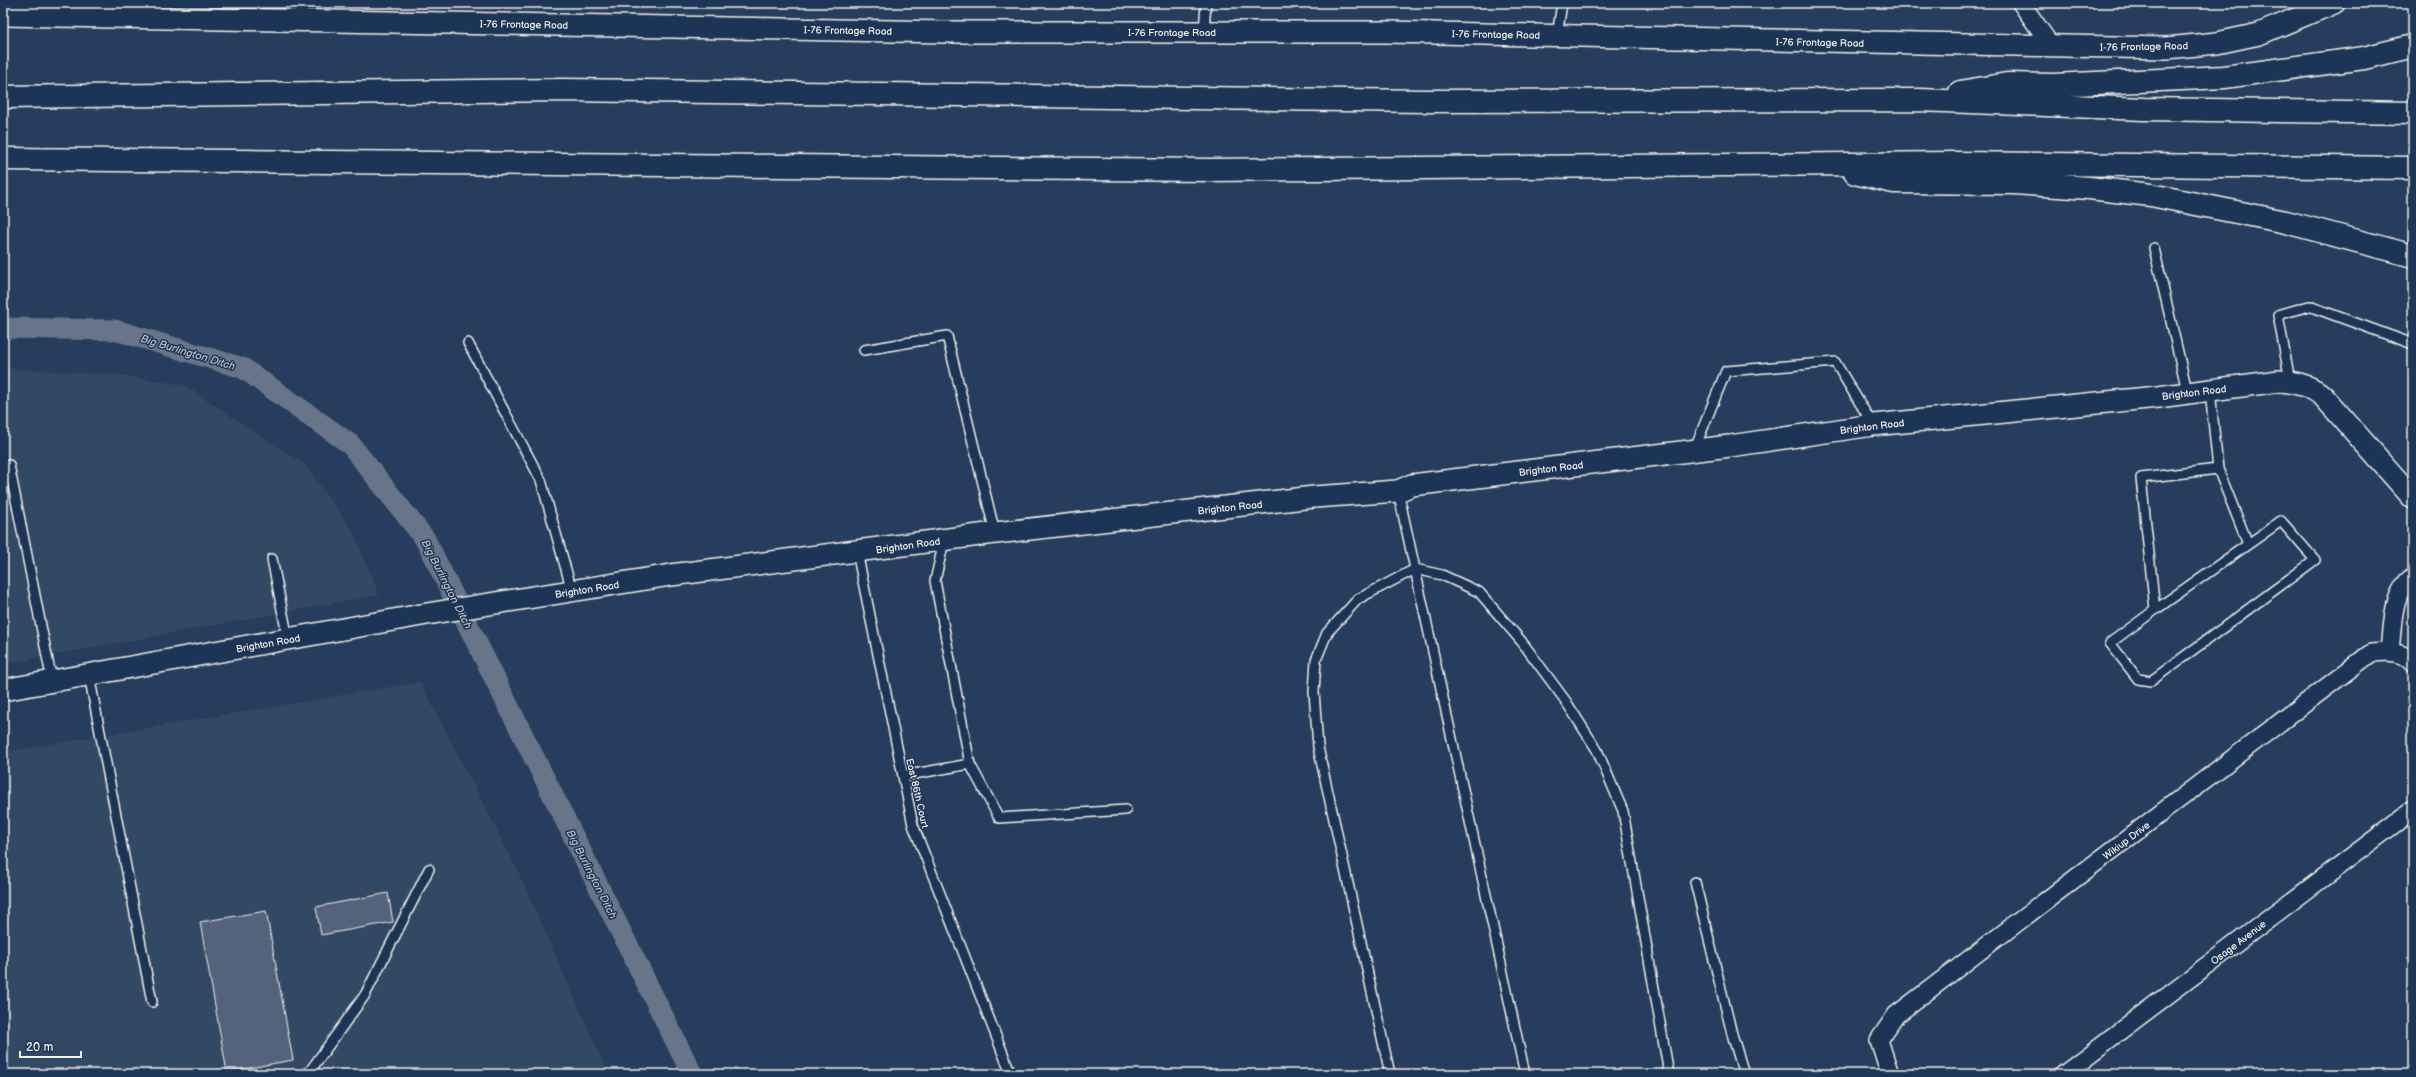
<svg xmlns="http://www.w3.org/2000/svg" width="2416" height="1077" viewBox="0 0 2416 1077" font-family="'Balsamiq Sans',sans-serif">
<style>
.built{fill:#334966}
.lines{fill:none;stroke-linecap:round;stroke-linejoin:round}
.canal{stroke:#677588;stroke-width:21}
.building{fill:#52647b;stroke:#f4f1e8}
.service-casing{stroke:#f4f1e8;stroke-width:12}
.minor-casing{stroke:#f4f1e8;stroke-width:20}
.tertiary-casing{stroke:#f4f1e8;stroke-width:24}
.motorway-casing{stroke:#f4f1e8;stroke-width:25}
.service{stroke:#1d3557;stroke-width:9}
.minor{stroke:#1d3557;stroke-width:17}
.tertiary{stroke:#1d3557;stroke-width:21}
.motorway{stroke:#1d3557;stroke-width:22}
.labels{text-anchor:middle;stroke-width:3;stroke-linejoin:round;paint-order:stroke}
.street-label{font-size:10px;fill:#f4f1e8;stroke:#1d3557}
.water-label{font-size:11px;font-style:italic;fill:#bcbfc2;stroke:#1d3557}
</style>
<rect width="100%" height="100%" fill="#263d5d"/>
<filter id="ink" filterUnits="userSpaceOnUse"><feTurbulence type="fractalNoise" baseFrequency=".025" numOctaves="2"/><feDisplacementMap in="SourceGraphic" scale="8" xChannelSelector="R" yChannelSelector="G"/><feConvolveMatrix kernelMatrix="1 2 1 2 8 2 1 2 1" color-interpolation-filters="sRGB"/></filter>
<g filter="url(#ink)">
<path class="built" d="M 3,368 L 118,375 L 184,385 L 304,464 L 353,531 L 379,595 L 3,664 Z
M 420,682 L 516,867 L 609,1074 L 3,1074 L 3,752 Z"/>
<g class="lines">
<path class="canal" d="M 3,328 L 115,330 L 243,368 L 350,444 L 425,539 L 692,1074"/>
</g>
<path class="building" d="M 388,893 L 393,922 L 321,935 L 316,907 Z
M 266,911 L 293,1060 L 227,1072 L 200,922 Z"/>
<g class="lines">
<defs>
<path id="service" d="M 1204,32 L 1206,3
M 1557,36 L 1562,3
M 2154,248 L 2187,391
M 468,343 L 541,480 L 572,591
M 864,350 L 947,336 L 995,533
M 2290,381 L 2278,315 L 2309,306 L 2413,344
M 1694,450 L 1726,371 L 1835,362 L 1873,425
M 9,465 L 52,681
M 2218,469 L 2248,544
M 1398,491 L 1525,1074
M 857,552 L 913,825 L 1011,1074
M 272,559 L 288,639
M 2155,610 L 2281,521 L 2315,560 L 2151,681 L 2138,679 L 2110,643 L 2155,610 L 2141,478 L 2218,469 L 2210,390
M 89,675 L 152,1002
M 970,764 L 999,818 L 1126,810
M 903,776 L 970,764 L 935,581 L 944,541
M 1695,882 L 1732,1034 L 1744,1074
M 304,1074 L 310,1071 L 365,995 L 429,869
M 1390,1074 L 1318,747 L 1314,692 L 1316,660 L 1327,633 L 1358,599 L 1415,569 L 1442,575 L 1479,592 L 1522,642 L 1565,700 L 1597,750 L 1623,811 L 1669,1074"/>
<path id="minor" d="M 2021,3 L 2052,47
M 2390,652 C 2393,626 2391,592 2413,576
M 1890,1074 L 1879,1040 L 1896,1015 L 2371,653 C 2386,652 2403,650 2413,663
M 2063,1074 L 2413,810"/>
<path id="tertiary" d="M 3,15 L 947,32 L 1386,32 L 2167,48 L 2217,43 L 2259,34 L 2334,3
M 3,690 L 427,614 L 671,575 L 995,533 L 1314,497 L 1398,491 L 1412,485 L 1730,446 L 1873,425 L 2158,397 L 2279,381 C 2295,382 2310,385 2323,396 L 2413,498"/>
<path id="motorway" d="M 1960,92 L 2007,84 L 2053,85 L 2224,77 L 2364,58 L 2413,46
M 3,97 L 563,90 L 1426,101 L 1919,100 L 2144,109 L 2413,113
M 3,159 L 1210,170 L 1956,163 L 2413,168
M 1855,173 L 1894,182 L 2014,183 L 2089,188 L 2151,195 L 2286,222 L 2413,256"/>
</defs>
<use href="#service" class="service-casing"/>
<use href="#minor" class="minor-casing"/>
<use href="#tertiary" class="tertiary-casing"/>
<use href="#motorway" class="motorway-casing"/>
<use href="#service" class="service"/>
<use href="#minor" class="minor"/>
<use href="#tertiary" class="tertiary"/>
<use href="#motorway" class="motorway"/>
</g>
</g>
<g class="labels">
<g class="street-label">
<text transform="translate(524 24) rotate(1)" y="4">I-76 Frontage Road</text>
<text transform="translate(848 30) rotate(1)" y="4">I-76 Frontage Road</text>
<text x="1172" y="36">I-76 Frontage Road</text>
<text transform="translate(1496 34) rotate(1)" y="4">I-76 Frontage Road</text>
<text transform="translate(1820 42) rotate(1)" y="4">I-76 Frontage Road</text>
<text transform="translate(2144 46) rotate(-1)" y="4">I-76 Frontage Road</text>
<text transform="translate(2194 392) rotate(-7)" y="4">Brighton Road</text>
<text transform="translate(1872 426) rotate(-7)" y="4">Brighton Road</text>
<text transform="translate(1551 468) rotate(-7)" y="4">Brighton Road</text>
<text transform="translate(1230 507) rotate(-6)" y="4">Brighton Road</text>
<text transform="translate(908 545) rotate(-8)" y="4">Brighton Road</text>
<text transform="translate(587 589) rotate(-9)" y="4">Brighton Road</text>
<text transform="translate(268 643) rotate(-10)" y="4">Brighton Road</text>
<text transform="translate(918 793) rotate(77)" y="4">East 86th Court</text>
<text transform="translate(2126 840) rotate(-37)" y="4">Wikiup Drive</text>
<text transform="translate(2238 942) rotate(-37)" y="4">Osage Avenue</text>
</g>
<g class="water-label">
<text transform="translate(188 352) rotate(17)" y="4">Big Burlington Ditch</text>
<text transform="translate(447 584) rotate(63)" y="4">Big Burlington Ditch</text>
<text transform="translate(592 874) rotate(63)" y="4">Big Burlington Ditch</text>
</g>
</g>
<rect width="2416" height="1077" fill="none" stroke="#1d3557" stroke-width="16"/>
<rect x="8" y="8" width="2400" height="1061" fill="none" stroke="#f4f1e8" stroke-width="1.5" filter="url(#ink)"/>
<path d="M20 1051v6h61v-6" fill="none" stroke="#f4f1e8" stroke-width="2"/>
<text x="26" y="1051" font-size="12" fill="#f4f1e8" stroke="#1d3557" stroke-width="3" paint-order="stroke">20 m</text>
</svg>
